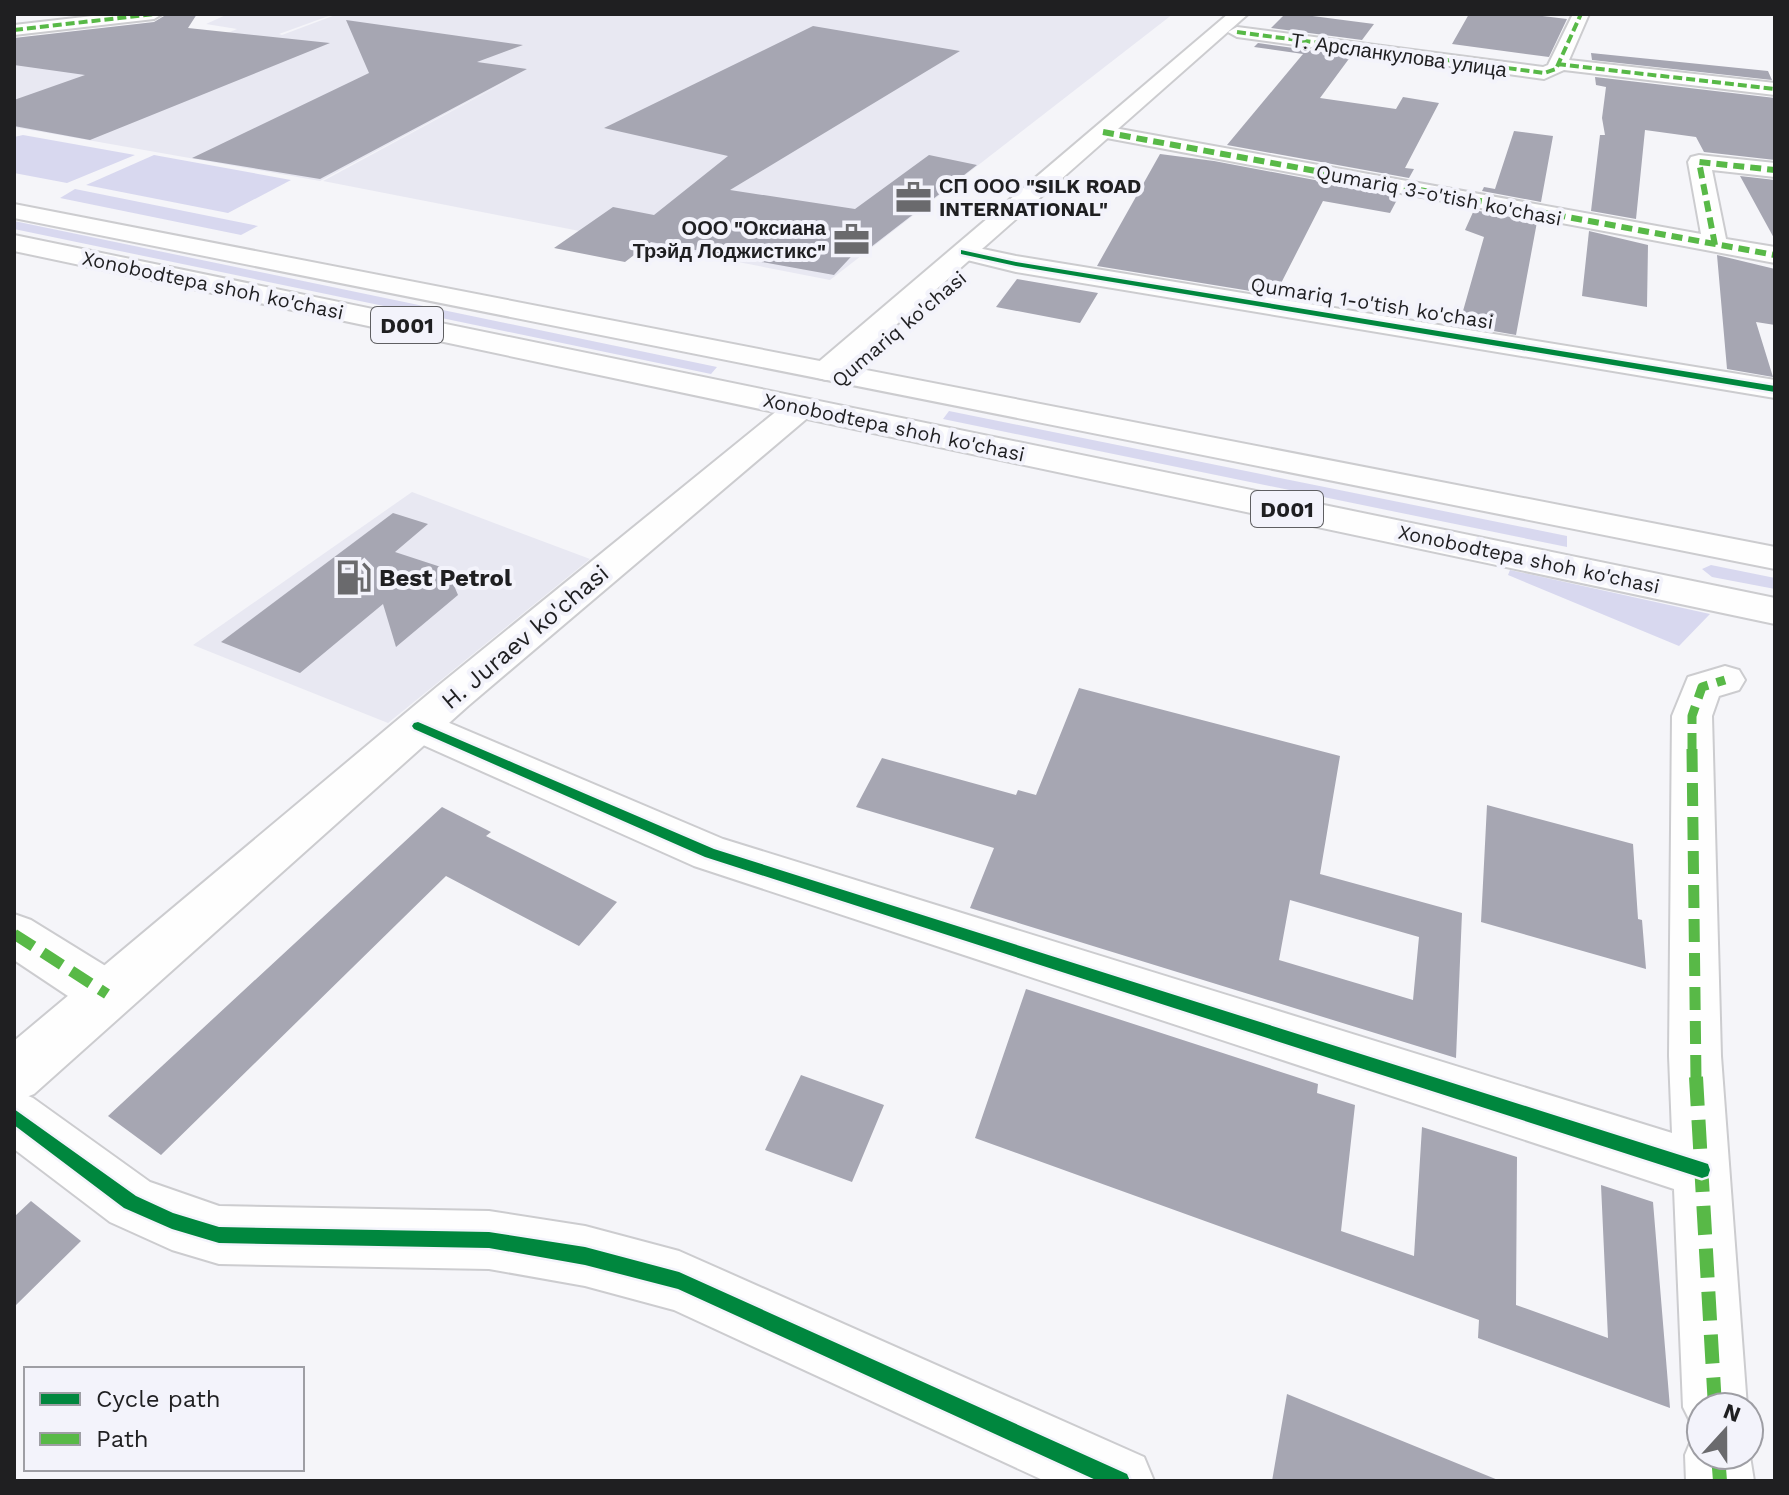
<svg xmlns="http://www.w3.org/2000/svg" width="1789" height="1495" viewBox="0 0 1789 1495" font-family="'Work Sans',sans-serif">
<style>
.built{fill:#e8e8f2}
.green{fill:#d8d8ef}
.building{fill:#a6a6b2;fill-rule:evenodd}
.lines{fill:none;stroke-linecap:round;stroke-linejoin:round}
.minor-casing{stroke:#cccccf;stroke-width:4}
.tertiary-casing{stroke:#cccccf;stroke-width:4}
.secondary-casing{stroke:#cccccf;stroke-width:4}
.trunk-casing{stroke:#cccccf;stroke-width:4}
.minor{fill:#fefefe;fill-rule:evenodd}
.tertiary{fill:#fefefe;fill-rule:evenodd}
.secondary{fill:#fefefe;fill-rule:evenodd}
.trunk{fill:#fefefe;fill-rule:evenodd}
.quiet-far4{stroke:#58b947;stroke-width:4;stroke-dasharray:9 4;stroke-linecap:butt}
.quiet-far3{stroke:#58b947;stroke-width:6;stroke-dasharray:11 6;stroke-linecap:butt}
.quiet-far2{stroke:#58b947;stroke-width:9;stroke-dasharray:18 9;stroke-linecap:butt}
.quiet-far1{stroke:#58b947;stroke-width:11;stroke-dasharray:23 11;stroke-linecap:butt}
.quiet{stroke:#58b947;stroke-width:14;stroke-dasharray:29 14;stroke-linecap:butt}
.cycleway-casing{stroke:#f3f3fb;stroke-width:5}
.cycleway{fill:#00873e;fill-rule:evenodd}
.labels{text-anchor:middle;stroke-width:8;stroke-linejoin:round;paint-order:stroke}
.far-street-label{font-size:20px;fill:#1f1f21;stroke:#f3f3fb}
.far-poi-label{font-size:20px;font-weight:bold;fill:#1f1f21;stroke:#f3f3fb;text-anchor:start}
.shield{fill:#f3f3fb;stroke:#5f5f62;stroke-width:2}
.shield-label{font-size:22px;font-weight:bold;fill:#1f1f21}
.poi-label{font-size:24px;font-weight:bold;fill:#1f1f21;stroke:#f3f3fb;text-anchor:start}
.street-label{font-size:24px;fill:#1f1f21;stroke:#f3f3fb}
</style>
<rect width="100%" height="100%" fill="#f5f5f9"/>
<path class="built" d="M 228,14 L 334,14 L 279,34 L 282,35 L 338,14 L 1173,14 L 830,280 L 323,181 L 533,67 L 320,181 L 14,127 L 14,52 L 216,38 L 237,29 L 206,24 Z
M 412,492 L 590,559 L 388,723 L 193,645 Z"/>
<path class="green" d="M 23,135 L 135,155 L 67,183 L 14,173 L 14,137 Z
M 154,155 L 291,180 L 228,213 L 86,185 Z
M 75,189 L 258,226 L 241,235 L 60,198 Z
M 14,221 L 717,367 L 711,374 L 14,229 Z
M 949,411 L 1567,536 L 1567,547 L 943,419 Z
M 1711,565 L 1775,578 L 1775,589 L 1712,577 L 1702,569 Z
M 1510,570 L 1710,614 L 1679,646 L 1508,575 Z"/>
<path class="building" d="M 197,14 L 188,28 L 330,43 L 90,140 L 14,126 L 14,100 L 85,75 L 14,65 L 14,38 L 154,22 L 164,16 Z
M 1285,14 L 1297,14 L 1374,24 L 1362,40 L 1271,28 Z
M 1469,14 L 1526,14 L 1567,19 L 1549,57 L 1452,44 Z
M 346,20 L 523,45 L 477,62 L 527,69 L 320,179 L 192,158 L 369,73 Z
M 813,26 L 960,51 L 730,190 L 855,209 L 929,155 L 977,165 L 871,247 L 862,245 L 834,275 L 651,242 L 625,262 L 554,248 L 613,207 L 654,215 L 728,156 L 604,128 Z
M 1258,43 L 1351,56 L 1320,98 L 1396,109 L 1403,97 L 1439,103 L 1405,168 L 1414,169 L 1409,178 L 1227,145 L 1303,54 L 1254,47 Z
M 1591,53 L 1768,71 L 1772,80 L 1592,60 Z
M 1595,77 L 1775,98 L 1775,160 L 1704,152 L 1696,137 L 1645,130 L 1636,219 L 1591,211 L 1600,135 L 1605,135 L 1602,118 L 1606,87 L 1596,85 Z
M 1514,131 L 1553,136 L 1541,202 L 1482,191 L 1484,187 L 1495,189 Z
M 1160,154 L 1214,161 L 1399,196 L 1390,213 L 1323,201 L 1275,295 L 1097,266 Z
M 1740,176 L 1775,180 L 1775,240 Z
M 1474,210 L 1537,222 L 1516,335 L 1459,325 L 1484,237 L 1465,230 Z
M 1589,231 L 1648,245 L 1647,307 L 1582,296 Z
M 1717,255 L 1775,269 L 1775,325 L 1756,322 L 1773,377 L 1727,369 Z
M 1017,279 L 1098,293 L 1080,323 L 996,307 Z
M 393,513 L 428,524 L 395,552 L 447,569 L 458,595 L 396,647 L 383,604 L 300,673 L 221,642 Z
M 1079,688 L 1340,756 L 1320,874 L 1462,913 L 1456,1058 L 970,908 L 994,848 L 856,807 L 882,758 L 1016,795 L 1018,790 L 1036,795 ZM 1290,900 L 1419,937 L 1413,1000 L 1279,960 Z
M 1487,805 L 1633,844 L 1638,919 L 1642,920 L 1646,969 L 1481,922 Z
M 442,807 L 491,832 L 486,836 L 617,902 L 579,946 L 446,876 L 161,1155 L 108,1116 Z
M 1026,989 L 1318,1084 L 1317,1093 L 1355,1105 L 1341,1231 L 1414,1256 L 1422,1127 L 1517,1157 L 1516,1305 L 1608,1338 L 1601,1185 L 1653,1202 L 1670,1408 L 1478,1338 L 1479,1320 L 975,1138 Z
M 801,1075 L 884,1105 L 852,1182 L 765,1150 Z
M 31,1201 L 81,1241 L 14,1307 L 14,1217 Z
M 1287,1394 L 1498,1480 L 1498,1481 L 1272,1481 Z"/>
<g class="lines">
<defs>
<path id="minor" d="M 110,14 L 162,14 L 154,19 L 14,35 L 14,25 Z
M 1573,14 L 1589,14 L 1569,60 L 1775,83 L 1775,95 L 1564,70 L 1544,79 L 1237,37 L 1228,32 L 1237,27 L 1543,67 L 1548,65 Z
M 1103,126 L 1701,234 L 1688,162 L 1691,157 L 1699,155 L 1775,163 L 1775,177 L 1712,170 L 1726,239 L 1775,247 L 1775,263 L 1096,136 L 1093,132 L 1096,128 Z
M 964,245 L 1016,256 L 1775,380 L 1775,398 L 1016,272 L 955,257 L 952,252 L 955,247 Z
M 1725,666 L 1739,670 L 1745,680 L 1739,690 L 1719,696 L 1712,716 L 1721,1056 L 1747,1407 L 1701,1407 L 1701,1455 L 1749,1455 L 1749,1450 L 1754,1481 L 1686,1481 L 1685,1455 L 1695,1431 L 1683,1407 L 1674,1189 L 694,866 L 403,736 L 397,726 L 403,716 L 418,711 L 433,716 L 723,839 L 1672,1133 L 1669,1056 L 1672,716 L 1688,677 Z
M 14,914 L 31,920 L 125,978 L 132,994 L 125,1010 L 107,1016 L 89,1010 L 14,960 Z
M 14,1090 L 33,1098 L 150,1182 L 219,1206 L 489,1211 L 585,1226 L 679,1251 L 1144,1457 L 1154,1481 L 1045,1481 L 674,1310 L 585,1286 L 489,1269 L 219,1264 L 172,1250 L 110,1222 L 14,1149 Z"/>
<path id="tertiary" d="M 800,398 L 811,401 L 816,408 L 811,415 L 468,706 L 34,1094 L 14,1102 L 14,1041 L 438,686 L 789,401 Z"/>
<path id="secondary" d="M 1228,14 L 1248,14 L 837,377 L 826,380 L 815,377 L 811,371 L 815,365 Z"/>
<path id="trunk" d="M 14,204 L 1775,547 L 1775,569 L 14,218 Z
M 14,235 L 1775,598 L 1775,624 L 14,251 Z"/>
</defs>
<use href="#minor" class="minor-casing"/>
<use href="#tertiary" class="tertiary-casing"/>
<use href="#secondary" class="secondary-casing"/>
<use href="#trunk" class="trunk-casing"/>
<use href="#minor" class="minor"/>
<use href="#tertiary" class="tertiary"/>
<use href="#secondary" class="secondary"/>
<use href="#trunk" class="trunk"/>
<path class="quiet-far4" d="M 14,30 L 154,14
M 1237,32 L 1544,73 L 1556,69 L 1581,14
M 1557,64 L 1775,89"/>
<path class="quiet-far3" d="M 1103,132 L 1775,255
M 1715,245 L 1699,162 L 1775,170"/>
<path class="quiet-far2" d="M 1692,751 L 1692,716 L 1702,687 L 1725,680"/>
<path class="quiet-far1" d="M 1692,749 L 1696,1079
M 14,934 L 107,994"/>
<path class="quiet" d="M 1696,1077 L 1715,1407
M 1718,1455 L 1720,1481"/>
<defs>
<path id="cycleway" d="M 961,250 L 1016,262 L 1775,386 L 1775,392 L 1016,266 L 961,254 Z
M 418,722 L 714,849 L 1702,1162 L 1708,1164 L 1710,1170 L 1708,1176 L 1702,1178 L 705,857 L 414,729 L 412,726 L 414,723 Z
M 14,1109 L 136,1196 L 173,1213 L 219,1227 L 489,1232 L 585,1247 L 679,1272 L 1127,1474 L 1130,1481 L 1098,1481 L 678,1289 L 585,1265 L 489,1248 L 219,1243 L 172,1229 L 124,1208 L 14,1125 Z"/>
</defs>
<use href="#cycleway" class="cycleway-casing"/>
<use href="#cycleway" class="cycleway"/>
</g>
<defs>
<symbol id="office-bare" viewBox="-9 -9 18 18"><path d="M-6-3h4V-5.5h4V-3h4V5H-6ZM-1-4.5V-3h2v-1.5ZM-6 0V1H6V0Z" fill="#6a6a6d" stroke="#f3f3fb" stroke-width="2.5" paint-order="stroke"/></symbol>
<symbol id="fuel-bare" viewBox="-9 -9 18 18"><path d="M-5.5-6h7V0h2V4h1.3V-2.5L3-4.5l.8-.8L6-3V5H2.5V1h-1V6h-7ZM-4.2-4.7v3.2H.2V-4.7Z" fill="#6a6a6d" stroke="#f3f3fb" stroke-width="2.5" paint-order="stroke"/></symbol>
</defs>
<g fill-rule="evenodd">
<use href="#office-bare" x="888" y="172" width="51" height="51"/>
<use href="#office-bare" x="826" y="214" width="51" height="51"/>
<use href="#fuel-bare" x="328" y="552" width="51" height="51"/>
</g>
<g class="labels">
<g class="far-street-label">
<text transform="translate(1399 55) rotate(8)" y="7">Т. Арсланкулова улица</text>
<text transform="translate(1439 195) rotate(11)" y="7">Qumariq 3-o'tish ko'chasi</text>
<text transform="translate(213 285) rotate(12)" y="7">Xonobodtepa shoh ko'chasi</text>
<text transform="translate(1372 303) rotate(9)" y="7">Qumariq 1-o'tish ko'chasi</text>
<text transform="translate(899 329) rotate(-40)" y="7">Qumariq ko'chasi</text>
<text transform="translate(894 427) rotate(12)" y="7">Xonobodtepa shoh ko'chasi</text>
<text transform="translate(1529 559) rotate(12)" y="7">Xonobodtepa shoh ko'chasi</text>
</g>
<g class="far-poi-label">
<text x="939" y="193">СП ООО "SILK ROAD<tspan x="939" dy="23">INTERNATIONAL"</tspan></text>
<text x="826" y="235" text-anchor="end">ООО "Оксиана<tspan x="826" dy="23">Трэйд Лоджистикс"</tspan></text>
</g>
<g class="shield">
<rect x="371" y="307" width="72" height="36" rx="6"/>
<rect x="1251" y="491" width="72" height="36" rx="6"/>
</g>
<g class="shield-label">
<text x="407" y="333">D001</text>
<text x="1287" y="517">D001</text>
</g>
<g class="poi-label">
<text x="379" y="586">Best Petrol</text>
</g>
<g class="street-label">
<text transform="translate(525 637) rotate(-40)" y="8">H. Juraev ko'chasi</text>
</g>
</g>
<rect width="1789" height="1495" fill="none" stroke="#1f1f21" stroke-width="32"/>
<rect x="24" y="1367" width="280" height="104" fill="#f3f3fb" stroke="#9e9ea4" stroke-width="2"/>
<rect x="40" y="1393" width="40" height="12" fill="#00873e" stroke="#9e9ea4" stroke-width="2"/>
<text x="96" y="1407" font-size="24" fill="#1f1f21">Cycle path</text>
<rect x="40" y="1433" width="40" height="12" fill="#58b947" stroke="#9e9ea4" stroke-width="2"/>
<text x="96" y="1447" font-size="24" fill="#1f1f21">Path</text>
<g transform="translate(1725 1431) rotate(21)"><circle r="38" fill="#f3f3fb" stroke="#9e9ea4" stroke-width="2"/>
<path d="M0-6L14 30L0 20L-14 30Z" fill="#6a6a6d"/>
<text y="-12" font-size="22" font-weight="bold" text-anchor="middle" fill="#1f1f21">N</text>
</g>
</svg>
